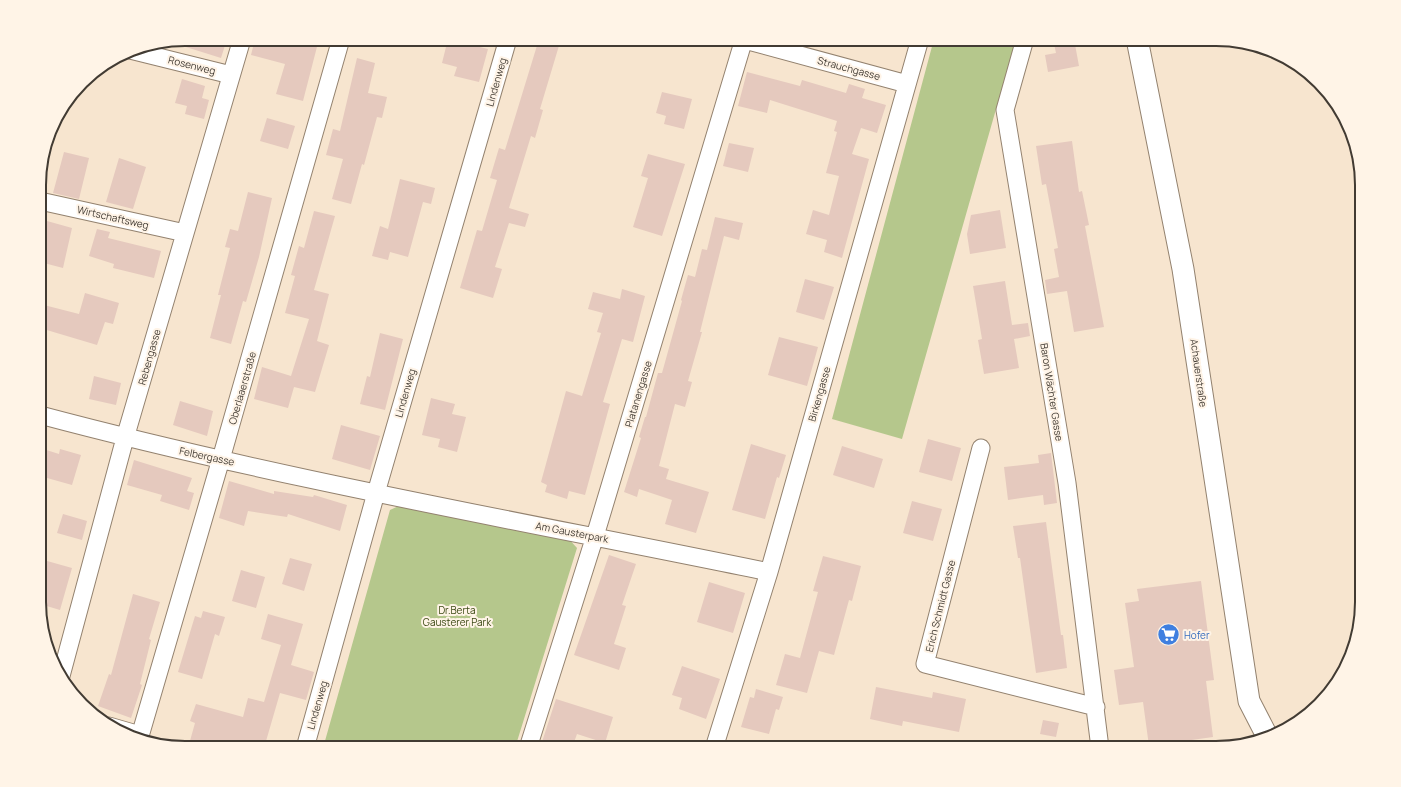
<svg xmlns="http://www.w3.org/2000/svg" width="1401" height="787" viewBox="0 0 1401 787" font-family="Manrope,sans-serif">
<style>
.green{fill:#b5c78c}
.building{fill:#e5c9be}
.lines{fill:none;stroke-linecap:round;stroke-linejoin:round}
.minor-casing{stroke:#93826f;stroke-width:19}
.tertiary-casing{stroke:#93826f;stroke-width:23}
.minor{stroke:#fff;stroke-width:17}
.tertiary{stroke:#fff;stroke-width:21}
.labels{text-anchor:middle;stroke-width:4;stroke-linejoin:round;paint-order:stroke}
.street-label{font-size:10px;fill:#423b33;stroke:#fff4e7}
.park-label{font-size:10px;fill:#3b4813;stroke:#fff4e7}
.shop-label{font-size:10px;fill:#366cbe;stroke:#fff4e7;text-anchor:start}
.rim{fill:none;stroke:#423b33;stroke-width:2}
</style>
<rect width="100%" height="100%" fill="#f7e5cf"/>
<path class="green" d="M 934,39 L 1016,39 L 902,439 L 832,419 Z
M 405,503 L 567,537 L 577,548 L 515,748 L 323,748 L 390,510 Z"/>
<path class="building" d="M 185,39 L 227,39 L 221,58 L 170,42 Z
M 255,39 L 277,42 L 278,39 L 319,39 L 303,101 L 276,94 L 285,64 L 251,55 Z
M 448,39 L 488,49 L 479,82 L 454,76 L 457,67 L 442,63 Z
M 539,39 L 561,39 L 540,109 L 543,110 L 535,138 L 531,136 L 509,208 L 529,214 L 525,227 L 509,223 L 495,267 L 502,269 L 493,298 L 460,288 L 477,230 L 482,231 L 497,180 L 490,178 L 499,148 L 505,150 Z
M 1053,39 L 1074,39 L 1079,66 L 1048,72 L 1045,55 L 1056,53 Z
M 357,58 L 375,63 L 368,93 L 387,97 L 382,118 L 377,117 L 364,165 L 362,164 L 351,204 L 332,199 L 343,159 L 326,155 L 333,129 L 340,131 Z
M 747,72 L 800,86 L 802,80 L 846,93 L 849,84 L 865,89 L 862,98 L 886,105 L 877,133 L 861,128 L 852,154 L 869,159 L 842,258 L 824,252 L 827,240 L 806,234 L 813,210 L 829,215 L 839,176 L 826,173 L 837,132 L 834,131 L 837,121 L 770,100 L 767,113 L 738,106 Z
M 182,79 L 205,86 L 202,98 L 209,100 L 204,119 L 185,114 L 187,106 L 175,103 Z
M 662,92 L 692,99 L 684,129 L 664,124 L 666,116 L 656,113 Z
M 267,118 L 295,126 L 288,149 L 260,141 Z
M 1072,141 L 1079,192 L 1082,191 L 1089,225 L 1085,226 L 1104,327 L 1074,332 L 1067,291 L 1047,294 L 1045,280 L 1059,277 L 1054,249 L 1058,248 L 1046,184 L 1042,185 L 1036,146 Z
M 729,143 L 754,148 L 748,172 L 723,166 Z
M 64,152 L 89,158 L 79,199 L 53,193 Z
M 648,154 L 685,164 L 662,236 L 633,227 L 648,178 L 641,176 Z
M 119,158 L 146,167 L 133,209 L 106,202 Z
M 400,179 L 435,188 L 431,204 L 423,202 L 408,257 L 390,252 L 388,260 L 372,256 L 380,226 L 388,229 Z
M 248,192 L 272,198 L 259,257 L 246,302 L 243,301 L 231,344 L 210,338 L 221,295 L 218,295 L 230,248 L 225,247 L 230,229 L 238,231 Z
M 1000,210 L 1006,248 L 970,254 L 967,234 L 971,215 Z
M 314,211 L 335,216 L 314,290 L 329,294 L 317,341 L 329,345 L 315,392 L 294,387 L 288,408 L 254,399 L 262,367 L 291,376 L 309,319 L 285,313 L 295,276 L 291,275 L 299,246 L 304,248 Z
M 715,217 L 743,223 L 739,240 L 724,236 L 700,332 L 702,332 L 688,381 L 692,382 L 685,407 L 675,404 L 659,466 L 669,469 L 666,479 L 709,492 L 696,533 L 665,524 L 672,500 L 639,489 L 637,497 L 624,492 L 641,438 L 639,437 L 645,417 L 646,417 L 658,373 L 662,373 L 682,301 L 681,300 L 688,275 L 695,277 L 702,249 L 707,250 Z
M 47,221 L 72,228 L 63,268 L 40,262 L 40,248 Z
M 97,229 L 110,232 L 108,238 L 161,251 L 154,278 L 113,268 L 114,264 L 89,256 Z
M 805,279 L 834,287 L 824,320 L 796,312 Z
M 1005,281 L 1012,325 L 1028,323 L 1030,336 L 1014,339 L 1019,368 L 984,374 L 978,340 L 982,339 L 973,286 Z
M 622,289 L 645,296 L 633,342 L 622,339 L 603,402 L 610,404 L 585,495 L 569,491 L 567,499 L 545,492 L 547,485 L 541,482 L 566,391 L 582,396 L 601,333 L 597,332 L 603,313 L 588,309 L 593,292 L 620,299 Z
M 85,293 L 119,303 L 113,324 L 105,322 L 97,345 L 40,328 L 40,304 L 79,314 Z
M 380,333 L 403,339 L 385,410 L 360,404 L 367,376 L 370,377 Z
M 779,337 L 818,347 L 807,386 L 768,375 Z
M 94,376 L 121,383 L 116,405 L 89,399 Z
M 431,398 L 455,404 L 452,414 L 466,417 L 457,452 L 438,447 L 440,439 L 422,435 Z
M 180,401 L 213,411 L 207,436 L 173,425 Z
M 341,425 L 380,436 L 370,470 L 332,459 Z
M 928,439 L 961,448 L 952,481 L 919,472 Z
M 751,444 L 786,455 L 779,478 L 777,477 L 765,519 L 732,510 Z
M 842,446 L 883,459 L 874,488 L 833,475 Z
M 40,448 L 59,454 L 60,449 L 81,455 L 72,485 L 40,476 Z
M 1051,453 L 1057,503 L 1044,505 L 1043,495 L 1008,500 L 1004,467 L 1039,463 L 1038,455 Z
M 134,460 L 192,478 L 187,491 L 194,493 L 189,510 L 160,501 L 162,495 L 127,485 Z
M 229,481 L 274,494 L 274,491 L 313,497 L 314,495 L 347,505 L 340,531 L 288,514 L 287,517 L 248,511 L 244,526 L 219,518 Z
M 912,501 L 942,509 L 933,541 L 903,533 Z
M 63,514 L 87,521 L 82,540 L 57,533 Z
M 1046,522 L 1061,635 L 1063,635 L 1067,668 L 1036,673 L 1020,558 L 1018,558 L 1013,526 Z
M 609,555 L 636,564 L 622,605 L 626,606 L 614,644 L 626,648 L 619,670 L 574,655 Z
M 823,556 L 861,566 L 852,601 L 849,600 L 834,655 L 819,651 L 807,693 L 776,685 L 785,654 L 800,658 L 818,592 L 813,591 Z
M 290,558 L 312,564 L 304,591 L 282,584 Z
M 40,559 L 72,568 L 60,610 L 40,604 L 45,586 L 40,585 Z
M 241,570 L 265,577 L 256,608 L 232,601 Z
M 1201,581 L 1214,680 L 1206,681 L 1213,737 L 1149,746 L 1143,702 L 1119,705 L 1114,670 L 1134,667 L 1125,603 L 1139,601 L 1137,589 Z
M 709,582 L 745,593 L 733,633 L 697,622 Z
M 133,594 L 160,602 L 149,639 L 151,640 L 140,684 L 142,685 L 131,718 L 98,706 L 109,674 L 111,675 Z
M 203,611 L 225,617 L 219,636 L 215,634 L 202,679 L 178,672 L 195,616 L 201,618 Z
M 268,614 L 303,624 L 291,665 L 314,672 L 306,700 L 280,693 L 264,748 L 188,748 L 195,723 L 190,721 L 196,704 L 243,717 L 248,698 L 264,702 L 281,645 L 261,639 Z
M 682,666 L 720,679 L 706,719 L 679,709 L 682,698 L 672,695 Z
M 876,687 L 932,698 L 933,692 L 966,699 L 959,732 L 903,721 L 902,726 L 870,719 Z
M 756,689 L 783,697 L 779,710 L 776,709 L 769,734 L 741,727 L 750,697 L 754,698 Z
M 556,699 L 613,717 L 605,743 L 577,734 L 572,748 L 540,748 Z
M 1043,720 L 1059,723 L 1056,737 L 1040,734 Z"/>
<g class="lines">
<defs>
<path id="minor" d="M 741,39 L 907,84
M 1025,39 L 1005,110 L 1067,483 L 1100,748
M 130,50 L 231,75
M 40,201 L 185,233
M 40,415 C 280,479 526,522 769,572
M 981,448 L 925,664 L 1096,707
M 61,676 L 125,438 L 242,39
M 109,726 L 140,735
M 140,736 L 221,459 L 341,39
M 305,748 L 376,493 L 508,39
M 528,748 L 595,536 L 744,39
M 714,748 L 769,572 L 920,39"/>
<path id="tertiary" d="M 1137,39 L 1183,269 L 1249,701 L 1266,734"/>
</defs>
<use href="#minor" class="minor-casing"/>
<use href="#tertiary" class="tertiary-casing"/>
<use href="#minor" class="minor"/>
<use href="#tertiary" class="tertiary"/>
</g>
<defs>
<symbol id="supermarket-disc" viewBox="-11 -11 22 22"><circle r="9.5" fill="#3f7fe0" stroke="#fff4e7"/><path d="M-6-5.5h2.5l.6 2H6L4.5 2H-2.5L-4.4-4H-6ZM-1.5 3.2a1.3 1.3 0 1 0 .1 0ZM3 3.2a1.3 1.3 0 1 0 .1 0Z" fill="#fff"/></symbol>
</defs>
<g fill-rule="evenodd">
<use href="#supermarket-disc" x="1156" y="622" width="25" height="25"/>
</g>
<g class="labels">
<g class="street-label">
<text transform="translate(192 65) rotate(14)" y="4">Rosenweg</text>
<text transform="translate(849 68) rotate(15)" y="4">Strauchgasse</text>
<text transform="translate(496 82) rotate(-74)" y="4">Lindenweg</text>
<text transform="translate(113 217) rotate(13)" y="4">Wirtschaftsweg</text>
<text transform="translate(149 357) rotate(-74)" y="4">Rebengasse</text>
<text transform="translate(1199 373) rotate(82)" y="4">Achauerstraße</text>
<text transform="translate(242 388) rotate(-74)" y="4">Oberlaaerstraße</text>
<text transform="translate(1052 392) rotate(81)" y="4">Baron Wächter Gasse</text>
<text transform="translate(405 393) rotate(-74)" y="4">Lindenweg</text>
<text transform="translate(638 394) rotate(-73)" y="4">Platanengasse</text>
<text transform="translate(819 394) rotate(-74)" y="4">Birkengasse</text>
<text transform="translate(207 456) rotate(12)" y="4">Felbergasse</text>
<text transform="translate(572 532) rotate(11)" y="4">Am Gausterpark</text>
<text transform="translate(940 606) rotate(-76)" y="4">Erich Schmidt Gasse</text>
<text transform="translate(317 705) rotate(-74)" y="4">Lindenweg</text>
</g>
<g class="park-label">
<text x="457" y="614">Dr.Berta<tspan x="457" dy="12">Gausterer Park</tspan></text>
</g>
<g class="shop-label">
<text x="1184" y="639">Hofer</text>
</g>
</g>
<path d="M0 0H1401V787H0ZM185 46H1216A139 139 0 0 1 1355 185V602A139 139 0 0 1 1216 741H185A139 139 0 0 1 46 602V185A139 139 0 0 1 185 46Z" fill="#fff4e7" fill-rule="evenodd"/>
<path class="rim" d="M185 46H1216A139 139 0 0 1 1355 185V602A139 139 0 0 1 1216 741H185A139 139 0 0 1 46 602V185A139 139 0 0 1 185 46Z"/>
</svg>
